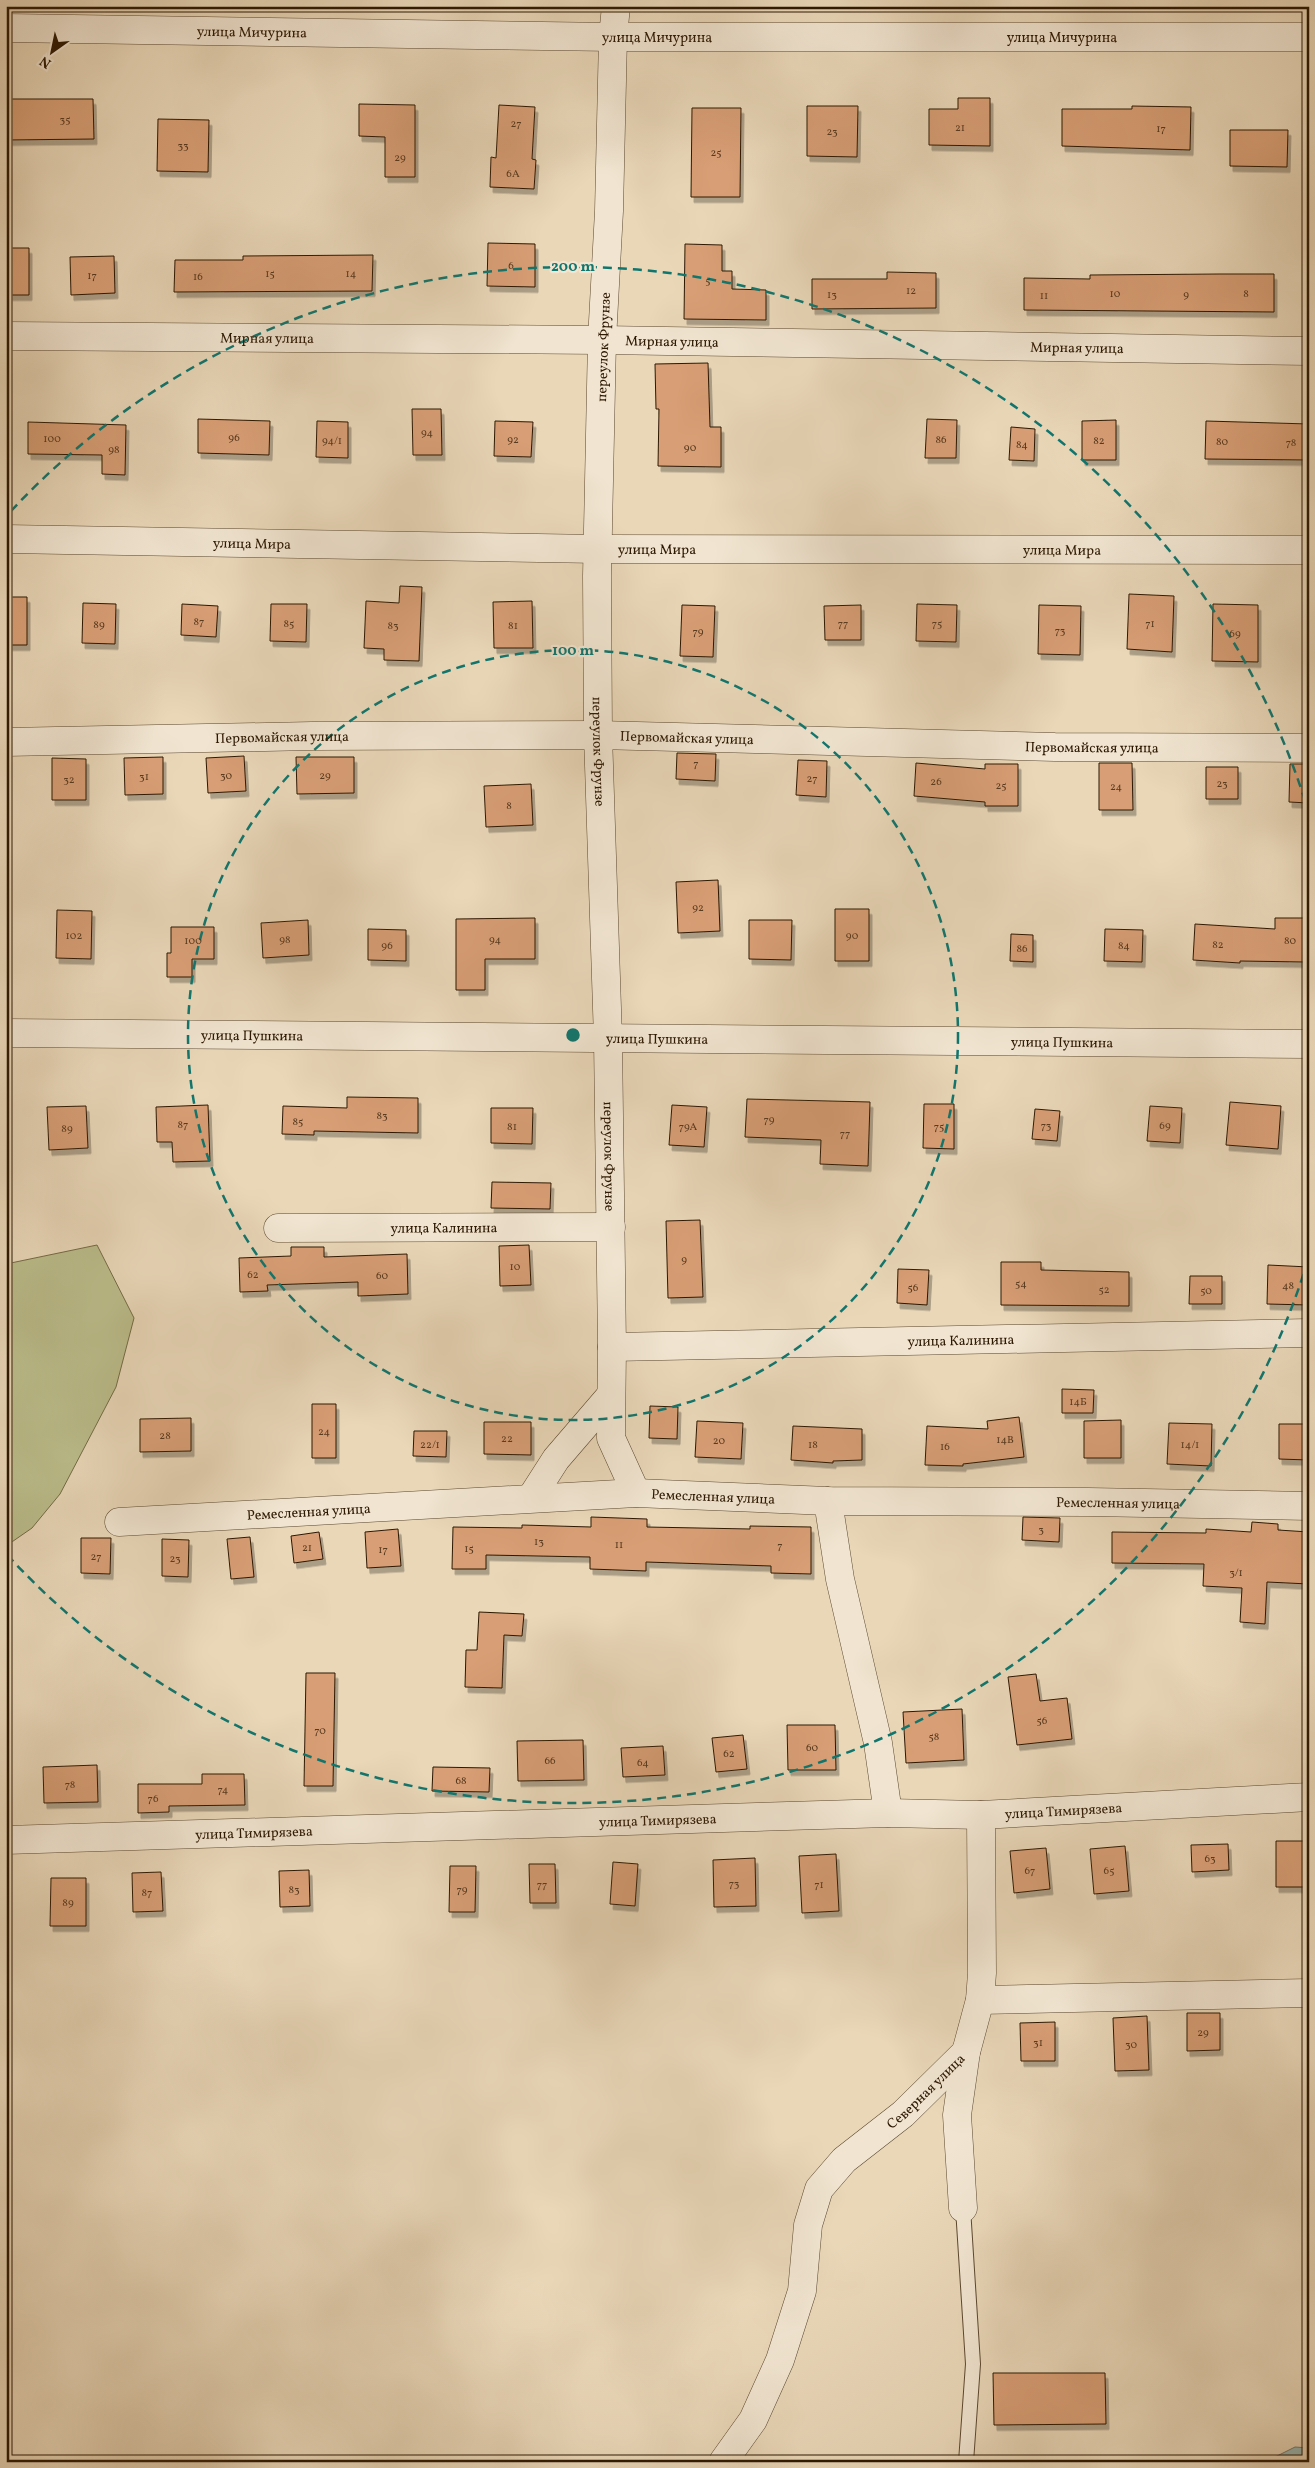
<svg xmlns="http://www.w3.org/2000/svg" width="1315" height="2468" viewBox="0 0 1315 2468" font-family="Vollkorn,serif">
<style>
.green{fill:#bbbd8b;stroke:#746a46}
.water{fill:#98b8b4;stroke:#6d786d}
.building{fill:#d89e75;stroke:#2d1802;filter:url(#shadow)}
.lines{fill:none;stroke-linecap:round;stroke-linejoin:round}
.service-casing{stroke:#5c4830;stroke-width:16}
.minor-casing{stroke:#5c4830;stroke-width:29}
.tertiary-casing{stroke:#5c4830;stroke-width:29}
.service{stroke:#f1e5d1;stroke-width:14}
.minor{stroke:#f1e5d1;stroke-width:28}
.tertiary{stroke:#f1e5d1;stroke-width:28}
.ring{fill:none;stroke:#0f766e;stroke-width:2.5;stroke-dasharray:9 6}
.labels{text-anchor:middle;stroke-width:4.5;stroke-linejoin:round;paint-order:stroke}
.number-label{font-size:11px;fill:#583a1f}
.street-label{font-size:14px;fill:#2d1802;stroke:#f1e5d1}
.centre{fill:#0f766e;stroke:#f1e5d1;stroke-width:2.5}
.ring-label{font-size:15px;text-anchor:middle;font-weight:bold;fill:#0f766e;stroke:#f1e5d1;stroke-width:4.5;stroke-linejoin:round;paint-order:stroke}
</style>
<defs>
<filter id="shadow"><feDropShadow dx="3" dy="5.5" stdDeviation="0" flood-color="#0004"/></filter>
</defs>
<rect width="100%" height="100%" fill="#e9d7b8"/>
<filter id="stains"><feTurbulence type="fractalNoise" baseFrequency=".004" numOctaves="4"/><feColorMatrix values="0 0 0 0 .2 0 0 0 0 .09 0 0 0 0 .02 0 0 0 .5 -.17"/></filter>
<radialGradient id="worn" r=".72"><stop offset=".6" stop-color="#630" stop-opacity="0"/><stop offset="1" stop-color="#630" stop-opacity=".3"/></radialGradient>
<path class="green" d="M 97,1245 L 134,1318 L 116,1387 L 60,1494 L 32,1528 L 6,1546 L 6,1264 Z"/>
<path class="water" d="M 1295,2447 L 1309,2448 L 1309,2462 L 1265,2462 Z"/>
<path class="building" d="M 958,98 L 990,98 L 990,146 L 929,145 L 929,109 L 958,109 Z
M 6,99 L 93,99 L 94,139 L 6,140 Z
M 359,104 L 415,105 L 415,177 L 385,177 L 385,137 L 359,136 Z
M 499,105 L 535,107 L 532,159 L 536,160 L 534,189 L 490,187 L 491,157 L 496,158 Z
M 807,106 L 858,106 L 857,157 L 807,156 Z
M 1132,106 L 1191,107 L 1190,150 L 1062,146 L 1062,109 L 1132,109 Z
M 692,108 L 741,108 L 740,197 L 691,197 Z
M 158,119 L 209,120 L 208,172 L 157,171 Z
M 1230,130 L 1288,130 L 1287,167 L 1230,166 Z
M 488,243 L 535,244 L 535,287 L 487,286 Z
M 685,244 L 722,245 L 722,271 L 732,271 L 732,289 L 766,290 L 766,320 L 684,319 Z
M 6,248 L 29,248 L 29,295 L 6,295 Z
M 373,255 L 372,291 L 174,292 L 175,260 L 243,260 L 243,256 Z
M 114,256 L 115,293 L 71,295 L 70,257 Z
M 887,272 L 936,273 L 936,308 L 812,309 L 812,279 L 887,279 Z
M 1219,274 L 1274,274 L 1274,312 L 1024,310 L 1024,278 L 1090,279 L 1090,275 Z
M 708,363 L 710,427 L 721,427 L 721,467 L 658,466 L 659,409 L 656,409 L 655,364 Z
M 412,409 L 441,409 L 442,455 L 413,455 Z
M 198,419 L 270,421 L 269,455 L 198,453 Z
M 927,419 L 957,420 L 956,458 L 925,458 Z
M 1116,420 L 1116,460 L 1082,460 L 1082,421 Z
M 317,421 L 348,422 L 348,458 L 316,457 Z
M 495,421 L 533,422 L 531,457 L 494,456 Z
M 1206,421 L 1309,424 L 1309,460 L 1205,459 Z
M 28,422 L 126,425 L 125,475 L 102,474 L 102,455 L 28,454 Z
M 1011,427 L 1035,429 L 1034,461 L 1009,460 Z
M 400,586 L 422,587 L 419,661 L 384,660 L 384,649 L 364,648 L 366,601 L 399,603 Z
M 1129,594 L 1174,596 L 1172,652 L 1127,649 Z
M 6,597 L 27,597 L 27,645 L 6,645 Z
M 532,601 L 533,648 L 494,648 L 493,602 Z
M 83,603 L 116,604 L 115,644 L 82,643 Z
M 182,604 L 218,606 L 216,637 L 181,635 Z
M 271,604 L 307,604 L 306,642 L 270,641 Z
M 917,604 L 957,605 L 956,642 L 916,641 Z
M 1213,604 L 1258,605 L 1258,662 L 1212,661 Z
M 682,605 L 715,606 L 713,657 L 680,656 Z
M 861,605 L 861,640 L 825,640 L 824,606 Z
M 1039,605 L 1081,606 L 1080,655 L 1038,654 Z
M 677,753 L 716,754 L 715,781 L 676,779 Z
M 244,756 L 246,791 L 208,793 L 206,758 Z
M 163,757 L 163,794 L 125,795 L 124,758 Z
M 296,757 L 354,757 L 354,793 L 297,794 Z
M 52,758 L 86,759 L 86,800 L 52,800 Z
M 798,760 L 827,761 L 826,797 L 796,795 Z
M 916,763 L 985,769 L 985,764 L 1018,764 L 1018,806 L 985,806 L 985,802 L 914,796 Z
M 1099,763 L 1132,763 L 1133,810 L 1099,810 Z
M 1290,764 L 1309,764 L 1309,803 L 1289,802 Z
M 1206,767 L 1238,767 L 1238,799 L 1206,799 Z
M 531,784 L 533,825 L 486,827 L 484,786 Z
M 718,880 L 720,931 L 678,933 L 676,882 Z
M 835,909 L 869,909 L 869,961 L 835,961 Z
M 57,910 L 92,911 L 91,959 L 56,958 Z
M 535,918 L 535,959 L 485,959 L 485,990 L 456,990 L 456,919 Z
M 1275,918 L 1305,918 L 1305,962 L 1240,961 L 1240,963 L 1193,960 L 1195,924 L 1275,929 Z
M 308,920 L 309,955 L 263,958 L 261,923 Z
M 749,920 L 792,920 L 791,960 L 749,959 Z
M 171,927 L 214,927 L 214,959 L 192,959 L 192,977 L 167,977 L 167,953 L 171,953 Z
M 368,929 L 406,930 L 406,961 L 368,960 Z
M 1105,929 L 1143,930 L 1142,962 L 1104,961 Z
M 1011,934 L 1033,935 L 1033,962 L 1010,961 Z
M 347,1097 L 418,1098 L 418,1133 L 314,1131 L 314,1135 L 282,1134 L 283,1106 L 347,1108 Z
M 747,1099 L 870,1102 L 868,1166 L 820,1164 L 821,1140 L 745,1137 Z
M 1230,1102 L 1281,1106 L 1278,1149 L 1226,1145 Z
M 924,1104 L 954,1104 L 954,1149 L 923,1148 Z
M 208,1105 L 210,1161 L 173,1162 L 172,1142 L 157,1142 L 156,1107 Z
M 672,1105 L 707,1107 L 704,1147 L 669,1145 Z
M 86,1106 L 88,1148 L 49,1150 L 47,1107 Z
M 1150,1106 L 1182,1108 L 1180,1143 L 1147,1141 Z
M 491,1108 L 533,1108 L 532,1144 L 491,1143 Z
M 1035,1109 L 1060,1111 L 1057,1141 L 1032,1139 Z
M 492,1182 L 551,1183 L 550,1209 L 491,1208 Z
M 700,1220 L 703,1297 L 668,1298 L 666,1221 Z
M 529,1245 L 531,1285 L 500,1286 L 499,1246 Z
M 291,1247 L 324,1247 L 324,1257 L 407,1254 L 408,1294 L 358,1296 L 358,1282 L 267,1285 L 268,1291 L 240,1292 L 239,1258 L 291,1256 Z
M 1001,1262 L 1041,1262 L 1041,1270 L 1129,1272 L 1129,1306 L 1001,1305 Z
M 1268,1265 L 1309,1267 L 1309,1305 L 1267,1304 Z
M 898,1269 L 929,1270 L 927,1305 L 897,1303 Z
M 1190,1276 L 1222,1276 L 1222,1304 L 1189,1304 Z
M 1062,1389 L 1094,1390 L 1093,1413 L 1062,1413 Z
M 312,1404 L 336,1404 L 336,1458 L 312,1458 Z
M 650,1406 L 678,1407 L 677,1439 L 649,1438 Z
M 1019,1417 L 1024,1457 L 963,1464 L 963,1466 L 925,1465 L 927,1426 L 988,1429 L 987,1421 Z
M 191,1418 L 191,1451 L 140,1452 L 140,1419 Z
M 1121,1420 L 1121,1458 L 1084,1458 L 1084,1421 Z
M 697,1421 L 743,1423 L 741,1459 L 695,1457 Z
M 484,1422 L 531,1422 L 531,1455 L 484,1454 Z
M 1169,1423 L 1212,1424 L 1211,1466 L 1167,1464 Z
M 1279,1424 L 1309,1424 L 1309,1460 L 1279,1459 Z
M 793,1426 L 862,1429 L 862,1460 L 833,1461 L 833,1463 L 791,1460 Z
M 414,1431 L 447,1431 L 446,1457 L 413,1456 Z
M 591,1517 L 647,1519 L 647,1527 L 750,1529 L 750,1526 L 811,1527 L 811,1574 L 771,1573 L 771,1566 L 646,1562 L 646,1571 L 590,1569 L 590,1557 L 486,1555 L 486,1569 L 452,1569 L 453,1527 L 522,1528 L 522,1525 L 591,1527 Z
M 1023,1517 L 1060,1518 L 1059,1542 L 1022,1540 Z
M 1252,1522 L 1278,1524 L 1278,1530 L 1309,1532 L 1309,1584 L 1267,1582 L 1265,1624 L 1240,1622 L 1242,1588 L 1203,1586 L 1204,1564 L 1112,1563 L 1112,1532 L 1206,1533 L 1206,1529 L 1251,1532 Z
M 398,1529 L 401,1566 L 367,1568 L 365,1532 Z
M 319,1532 L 323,1559 L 294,1563 L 291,1536 Z
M 250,1537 L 254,1577 L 231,1579 L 227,1539 Z
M 81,1538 L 111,1538 L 110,1574 L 81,1573 Z
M 162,1539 L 189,1540 L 188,1577 L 162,1576 Z
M 479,1612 L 524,1614 L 522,1636 L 504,1635 L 502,1688 L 465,1687 L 466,1650 L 477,1650 Z
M 306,1673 L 335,1673 L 333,1786 L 304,1786 Z
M 1036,1674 L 1040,1701 L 1067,1698 L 1072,1739 L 1017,1745 L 1008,1677 Z
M 962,1709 L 964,1760 L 906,1763 L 903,1712 Z
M 787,1725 L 835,1725 L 836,1770 L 788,1770 Z
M 743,1735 L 747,1769 L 716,1772 L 712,1738 Z
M 583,1740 L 584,1780 L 518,1781 L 517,1741 Z
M 663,1746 L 665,1775 L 623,1777 L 621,1748 Z
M 97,1765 L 98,1802 L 44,1803 L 43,1767 Z
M 433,1767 L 490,1768 L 489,1792 L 432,1791 Z
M 202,1774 L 244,1774 L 245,1805 L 169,1806 L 169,1812 L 138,1813 L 138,1784 L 202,1784 Z
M 1276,1841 L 1309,1841 L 1309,1887 L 1276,1887 Z
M 1228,1844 L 1229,1870 L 1192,1872 L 1191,1845 Z
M 1125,1846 L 1129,1891 L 1094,1894 L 1090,1849 Z
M 1046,1848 L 1050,1889 L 1014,1893 L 1010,1851 Z
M 836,1854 L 839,1911 L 802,1913 L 799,1856 Z
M 755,1858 L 756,1906 L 714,1907 L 713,1860 Z
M 613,1862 L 638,1864 L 635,1906 L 610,1904 Z
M 529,1864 L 555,1864 L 556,1903 L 530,1903 Z
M 450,1866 L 476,1866 L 475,1912 L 449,1912 Z
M 309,1870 L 310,1906 L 280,1907 L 279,1871 Z
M 161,1872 L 163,1911 L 133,1912 L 132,1873 Z
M 51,1878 L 86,1878 L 86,1926 L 50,1926 Z
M 1187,2013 L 1220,2013 L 1220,2050 L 1187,2051 Z
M 1147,2016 L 1149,2070 L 1115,2071 L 1113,2018 Z
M 1055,2022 L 1055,2061 L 1021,2061 L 1020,2023 Z
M 993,2373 L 1105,2373 L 1106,2424 L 994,2425 Z"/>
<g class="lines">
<defs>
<path id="service" d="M 963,2208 L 973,2364 L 966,2462"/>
<g id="minor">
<path id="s1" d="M 616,6 L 613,37 L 609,211 L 602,340 L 597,576 L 598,735 L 608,1039 L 612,1347 L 611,1438 L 636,1493"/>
<path id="s2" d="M 6,28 L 613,37 L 1309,37"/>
<path id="s3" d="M 6,336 L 602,340 L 1309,351"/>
<path id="s4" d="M 6,742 L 312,736 L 598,735 L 1055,747 L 1309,748"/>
<path id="s5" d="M 278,1228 L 611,1227"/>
<path id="s6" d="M 612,1347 L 1309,1333"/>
<path d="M 531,1498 L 556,1459 L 611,1395"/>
<path d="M 828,1501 L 840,1579 L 878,1743 L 888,1813"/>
<path id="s7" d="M 119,1522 L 636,1493 L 828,1501 L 1089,1502 L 1309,1506"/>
<path d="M 980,2000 L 1309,1993"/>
<path d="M 963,2208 L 957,2115 L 966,2052 L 980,2000 L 982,1973 L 981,1815"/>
<path id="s8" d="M 723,2462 L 753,2420 L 780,2360 L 802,2291 L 808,2225 L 819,2189 L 844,2160 L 903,2114 L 966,2052"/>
</g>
<g id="tertiary">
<path id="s9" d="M 6,539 L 598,549 L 1309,550"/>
<path id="s10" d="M 6,1033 L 1309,1044"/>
<path id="s11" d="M 6,1840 L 888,1813 L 981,1815 L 1309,1797"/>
</g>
</defs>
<use href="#service" class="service-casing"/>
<use href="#minor" class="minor-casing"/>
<use href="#tertiary" class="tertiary-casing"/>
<use href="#service" class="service"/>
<use href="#minor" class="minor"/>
<use href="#tertiary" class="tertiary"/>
</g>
<g class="ring">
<circle cx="573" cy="1035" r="385"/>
<path d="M1308 1260A769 769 0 0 1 11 1559M11 511A769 769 0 0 1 1308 810"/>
</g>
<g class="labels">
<g class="number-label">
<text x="65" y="123">35</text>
<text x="516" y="127">27</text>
<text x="960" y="131">21</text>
<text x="1161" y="132">17</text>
<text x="832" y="135">23</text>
<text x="183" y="149">33</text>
<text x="716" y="156">25</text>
<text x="400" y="161">29</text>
<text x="513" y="177">6А</text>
<text x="511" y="269">6</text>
<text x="270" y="277">15</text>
<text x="351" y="277">14</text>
<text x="92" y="279">17</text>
<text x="198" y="280">16</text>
<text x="708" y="284">5</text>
<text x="911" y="294">12</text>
<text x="1115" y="297">10</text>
<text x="1246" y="297">8</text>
<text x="832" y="298">13</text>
<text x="1186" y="298">9</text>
<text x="1044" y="299">11</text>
<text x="427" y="436">94</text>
<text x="234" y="441">96</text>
<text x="52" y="442">100</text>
<text x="513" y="443">92</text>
<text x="941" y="443">86</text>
<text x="332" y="444">94/1</text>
<text x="1099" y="444">82</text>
<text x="1222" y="445">80</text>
<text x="1291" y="446">78</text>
<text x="1022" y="448">84</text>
<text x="690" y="451">90</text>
<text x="114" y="453">98</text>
<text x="199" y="625">87</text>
<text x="289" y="627">85</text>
<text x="843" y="627">77</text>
<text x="937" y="627">75</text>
<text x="1150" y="627">71</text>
<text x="99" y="628">89</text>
<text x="393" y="629">83</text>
<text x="513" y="629">81</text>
<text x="1060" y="634">73</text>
<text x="698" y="635">79</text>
<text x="1235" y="637">69</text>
<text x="696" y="767">7</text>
<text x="226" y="779">30</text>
<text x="325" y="779">29</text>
<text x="144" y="780">31</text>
<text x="812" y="782">27</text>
<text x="69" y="783">32</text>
<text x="936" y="785">26</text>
<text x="1222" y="787">23</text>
<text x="1001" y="789">25</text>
<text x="1116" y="790">24</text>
<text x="509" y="809">8</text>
<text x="698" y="911">92</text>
<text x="74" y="939">102</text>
<text x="852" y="939">90</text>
<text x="285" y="943">98</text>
<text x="495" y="943">94</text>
<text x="193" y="944">100</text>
<text x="1290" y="944">80</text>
<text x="1218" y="948">82</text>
<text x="387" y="949">96</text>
<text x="1124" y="949">84</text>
<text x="1022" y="952">86</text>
<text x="382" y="1119">83</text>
<text x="769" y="1123">79</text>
<text x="298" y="1125">85</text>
<text x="183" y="1128">87</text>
<text x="1046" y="1129">73</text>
<text x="1165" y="1129">69</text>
<text x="512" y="1130">81</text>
<text x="688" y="1130">79А</text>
<text x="939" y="1130">75</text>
<text x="67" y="1132">89</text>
<text x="845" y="1137">77</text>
<text x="684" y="1263">9</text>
<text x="515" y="1270">10</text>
<text x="253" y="1278">62</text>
<text x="382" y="1279">60</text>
<text x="1021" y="1287">54</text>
<text x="1288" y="1289">48</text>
<text x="913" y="1291">56</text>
<text x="1104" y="1293">52</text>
<text x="1206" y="1294">50</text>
<text x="1078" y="1405">14Б</text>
<text x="324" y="1435">24</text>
<text x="165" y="1439">28</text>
<text x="507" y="1442">22</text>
<text x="1005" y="1443">14В</text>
<text x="719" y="1444">20</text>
<text x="430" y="1448">22/1</text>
<text x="813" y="1448">18</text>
<text x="1190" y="1448">14/1</text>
<text x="945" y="1450">16</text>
<text x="1041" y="1533">3</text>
<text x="539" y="1545">13</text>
<text x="619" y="1548">11</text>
<text x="780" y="1549">7</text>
<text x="307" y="1551">21</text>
<text x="469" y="1552">15</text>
<text x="383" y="1553">17</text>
<text x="96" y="1560">27</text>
<text x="175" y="1562">23</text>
<text x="1236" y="1576">3/1</text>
<text x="1042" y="1724">56</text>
<text x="320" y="1734">70</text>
<text x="934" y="1740">58</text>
<text x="812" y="1751">60</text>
<text x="729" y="1757">62</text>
<text x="550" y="1764">66</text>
<text x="643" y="1766">64</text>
<text x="461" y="1784">68</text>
<text x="70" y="1788">78</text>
<text x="223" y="1793">74</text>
<text x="153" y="1802">76</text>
<text x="1210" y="1862">63</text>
<text x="1030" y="1874">67</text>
<text x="1109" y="1874">65</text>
<text x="734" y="1887">73</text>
<text x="542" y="1888">77</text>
<text x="819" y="1888">71</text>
<text x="294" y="1893">83</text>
<text x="462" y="1893">79</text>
<text x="147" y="1896">87</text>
<text x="68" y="1906">89</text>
<text x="1203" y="2036">29</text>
<text x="1038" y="2046">31</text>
<text x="1131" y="2048">30</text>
</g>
<g class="street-label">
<text dy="5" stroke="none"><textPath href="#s2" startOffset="246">улица Мичурина</textPath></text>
<text dy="5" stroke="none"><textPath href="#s2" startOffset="651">улица Мичурина</textPath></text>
<text dy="5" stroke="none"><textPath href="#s2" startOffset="1056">улица Мичурина</textPath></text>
<text dy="5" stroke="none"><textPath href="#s3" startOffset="261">Мирная улица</textPath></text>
<text dy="5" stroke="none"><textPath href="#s3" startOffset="666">Мирная улица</textPath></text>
<text transform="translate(603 347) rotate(-88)" y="5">переулок Фрунзе</text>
<text dy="5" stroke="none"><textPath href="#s3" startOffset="1071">Мирная улица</textPath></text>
<text dy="5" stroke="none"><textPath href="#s9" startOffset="246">улица Мира</textPath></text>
<text dy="5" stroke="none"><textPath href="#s9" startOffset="651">улица Мира</textPath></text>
<text dy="5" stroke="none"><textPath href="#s9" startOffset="1056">улица Мира</textPath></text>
<text dy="5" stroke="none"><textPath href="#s4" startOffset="276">Первомайская улица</textPath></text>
<text dy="5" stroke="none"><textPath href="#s4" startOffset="681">Первомайская улица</textPath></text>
<text dy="5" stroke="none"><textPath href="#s4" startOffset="1086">Первомайская улица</textPath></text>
<text dy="5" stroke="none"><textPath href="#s1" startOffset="746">переулок Фрунзе</textPath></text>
<text dy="5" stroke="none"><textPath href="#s10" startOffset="246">улица Пушкина</textPath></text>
<text dy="5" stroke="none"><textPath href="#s10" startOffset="651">улица Пушкина</textPath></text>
<text dy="5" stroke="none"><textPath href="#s10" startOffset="1056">улица Пушкина</textPath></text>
<text dy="5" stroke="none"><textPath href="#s1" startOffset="1151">переулок Фрунзе</textPath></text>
<text dy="5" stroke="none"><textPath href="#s5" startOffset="166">улица Калинина</textPath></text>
<text dy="5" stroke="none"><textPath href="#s6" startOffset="349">улица Калинина</textPath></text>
<text dy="5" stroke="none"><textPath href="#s7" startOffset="595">Ремесленная улица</textPath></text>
<text dy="5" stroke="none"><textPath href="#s7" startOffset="1000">Ремесленная улица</textPath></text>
<text dy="5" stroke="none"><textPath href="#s7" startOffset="190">Ремесленная улица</textPath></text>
<text dy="5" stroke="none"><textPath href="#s11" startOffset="1058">улица Тимирязева</textPath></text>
<text dy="5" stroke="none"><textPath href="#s11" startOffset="652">улица Тимирязева</textPath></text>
<text dy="5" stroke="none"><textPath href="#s11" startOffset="248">улица Тимирязева</textPath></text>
<text dy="5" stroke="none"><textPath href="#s8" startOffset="439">Северная улица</textPath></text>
</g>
</g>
<circle cx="573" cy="1035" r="8" class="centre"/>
<g class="ring-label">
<text x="573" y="271">200 m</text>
<text x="573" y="655">100 m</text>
</g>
<rect width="1315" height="2468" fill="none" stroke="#e9d7b8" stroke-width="25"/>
<rect x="8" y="8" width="1300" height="2453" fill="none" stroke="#2d1802" stroke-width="2.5"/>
<rect x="12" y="12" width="1290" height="2443" fill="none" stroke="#2d1802"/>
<g transform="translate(52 52) rotate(213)" stroke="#f1e5d1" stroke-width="4" paint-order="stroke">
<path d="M0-4L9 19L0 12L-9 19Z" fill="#2d1802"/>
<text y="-8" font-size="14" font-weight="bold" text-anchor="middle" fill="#2d1802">N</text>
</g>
<rect width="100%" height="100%" filter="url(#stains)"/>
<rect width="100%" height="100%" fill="url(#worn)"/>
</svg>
